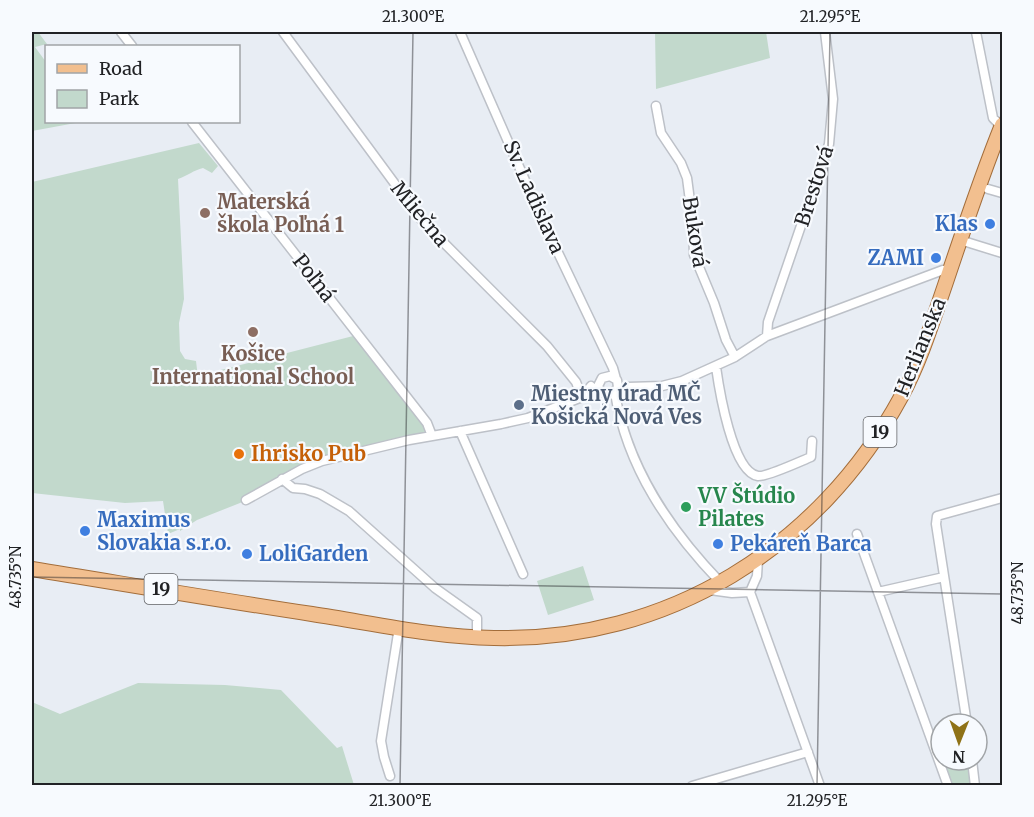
<svg xmlns="http://www.w3.org/2000/svg" width="1034" height="817" viewBox="0 0 1034 817" font-family="Merriweather,serif">
<style>
.green{fill:#c2d9cc}
.lines{fill:none;stroke-linecap:round;stroke-linejoin:round}
.minor-casing{stroke:#bdc1c8;stroke-width:11}
.primary-casing{stroke:#a36d3a;stroke-width:16}
.minor{stroke:#fff;stroke-width:8}
.primary{stroke:#f2bf8f;stroke-width:14}
.ticks{fill:none;stroke:#212225;stroke-width:1.5;stroke-opacity:0.45}
.education-dot{fill:#8d6e63;stroke:#f7fafe;stroke-width:2}
.shop-dot{fill:#3f7fe0;stroke:#f7fafe;stroke-width:2}
.service-dot{fill:#5c6f8a;stroke:#f7fafe;stroke-width:2}
.food-dot{fill:#e8710a;stroke:#f7fafe;stroke-width:2}
.leisure-dot{fill:#2e9e5b;stroke:#f7fafe;stroke-width:2}
.labels{text-anchor:middle;stroke-width:4.5;stroke-linejoin:round;paint-order:stroke}
.shield{fill:#f7fafe;stroke:#616366;stroke-width:1.5}
.shield-label{font-size:18px;font-weight:bold;fill:#212225}
.street-label{font-size:20px;fill:#212225;stroke:#f7fafe}
.education-label{font-size:20px;font-weight:bold;fill:#785e54;stroke:#f7fafe;text-anchor:start}
.shop-label{font-size:20px;font-weight:bold;fill:#366cbe;stroke:#f7fafe;text-anchor:start}
.service-label{font-size:20px;font-weight:bold;fill:#4e5e75;stroke:#f7fafe;text-anchor:start}
.food-label{font-size:20px;font-weight:bold;fill:#c56008;stroke:#f7fafe;text-anchor:start}
.leisure-label{font-size:20px;font-weight:bold;fill:#27864d;stroke:#f7fafe;text-anchor:start}
.neatline{fill:none;stroke:#212225;stroke-width:2}
.ticks-label{font-size:15px;text-anchor:middle;fill:#212225}
</style>
<rect width="100%" height="100%" fill="#e8edf4"/>
<path class="green" d="M 32,32 L 38,32 L 47,44 L 35,47 L 46,62 L 46,122 L 81,122 L 32,131 Z
M 655,32 L 766,32 L 770,58 L 656,89 Z
M 199,143 L 218,166 L 212,173 L 203,168 C 194,170 187,176 178,179 L 184,299 L 179,323 L 180,351 L 185,359 L 196,361 L 199,386 L 217,371 L 357,335 L 432,436 L 347,454 L 282,479 L 240,503 L 197,520 L 180,531 L 180,529 L 168,534 L 163,501 L 125,503 L 32,493 L 32,182 Z
M 583,566 L 594,600 L 548,615 L 537,581 Z
M 138,683 L 225,685 L 281,690 L 337,748 L 342,746 L 354,785 L 32,785 L 32,702 L 60,714 Z
M 943,760 L 968,760 L 971,785 L 953,785 Z"/>
<g class="lines">
<defs>
<path id="minor" d="M 121,32 L 132,46
M 283,32 L 423,222 L 547,346 L 576,382 L 582,397 C 587,394 595,391 600,392 C 606,394 607,396 613,394 L 618,387 L 617,380 L 610,376 L 602,378 L 598,386 L 601,392
M 460,32 L 542,219 L 613,368 L 616,379
M 976,32 L 993,118 L 1002,127
M 656,106 L 661,133 L 681,163 L 687,178 L 693,224 L 694,255 L 714,303 L 726,340 L 735,357
M 192,122 L 427,423 L 432,436
M 988,189 L 1002,193
M 960,240 L 1002,253
M 767,336 L 768,322 L 829,144 L 833,99 L 825,32
M 716,367 C 719,388 732,472 758,476 C 767,477 801,461 811,457 L 812,441
M 617,391 L 628,387 L 662,386 L 682,381 L 735,357 L 767,336 L 943,270
M 615,393 C 627,467 669,529 721,583
M 460,431 L 523,574
M 282,479 L 293,488 L 305,489 L 320,494 L 349,511 L 435,588 L 477,618 L 477,637
M 246,500 L 302,469 L 322,461 L 409,440 L 501,424 L 528,418 L 582,397 L 591,386
M 857,534 L 948,786
M 758,560 L 757,576 L 750,592 L 820,786
M 710,590 L 732,593 L 750,592
M 878,592 L 944,577
M 967,724 L 936,524 L 937,516 L 1002,498
M 972,760 L 975,786
M 390,776 L 384,757 L 381,741 L 399,627
M 692,786 L 808,752"/>
<path id="primary" d="M 32,569 C 125,584 219,600 312,614 C 372,623 433,637 494,638 C 667,642 819,548 901,397 C 920,362 932,323 945,285 C 963,231 981,177 1002,125"/>
</defs>
<use href="#minor" class="minor-casing"/>
<use href="#primary" class="primary-casing"/>
<use href="#minor" class="minor"/>
<use href="#primary" class="primary"/>
</g>
<path class="ticks" d="M 32,577 L 1002,594M 400,786 L 413,32M 817,786 L 830,32"/>
<g class="education-dot">
<circle cx="205" cy="213" r="6"/>
<circle cx="253" cy="332" r="6"/>
</g>
<g class="shop-dot">
<circle cx="990" cy="224" r="6"/>
<circle cx="936" cy="258" r="6"/>
<circle cx="85" cy="531" r="6"/>
<circle cx="718" cy="544" r="6"/>
<circle cx="247" cy="554" r="6"/>
</g>
<circle class="service-dot" cx="519" cy="405" r="6"/>
<circle class="food-dot" cx="239" cy="454" r="6"/>
<circle class="leisure-dot" cx="686" cy="507" r="6"/>
<g class="labels">
<g class="shield">
<rect x="863.5" y="417" width="33" height="30" rx="4.5"/>
<rect x="144.5" y="574" width="33" height="30" rx="4.5"/>
</g>
<g class="shield-label">
<text x="880" y="438">19</text>
<text x="161" y="595">19</text>
</g>
<g class="street-label">
<text transform="translate(814 186) rotate(-72)" y="7">Brestová</text>
<text transform="translate(534 197) rotate(66)" y="7">Sv. Ladislava</text>
<text transform="translate(420 214) rotate(50)" y="7">Mliečna</text>
<text transform="translate(695 232) rotate(81)" y="7">Buková</text>
<text transform="translate(314 278) rotate(52)" y="7">Poľná</text>
<text transform="translate(920 347) rotate(-68)" y="7">Herlianska</text>
</g>
<g class="education-label">
<text x="217" y="209">Materská<tspan x="217" dy="23">škola Poľná 1</tspan></text>
<text x="253" y="361" text-anchor="middle">Košice<tspan x="253" dy="23">International School</tspan></text>
</g>
<g class="shop-label">
<text x="978" y="231" text-anchor="end">Klas</text>
<text x="924" y="265" text-anchor="end">ZAMI</text>
<text x="97" y="527">Maximus<tspan x="97" dy="23">Slovakia s.r.o.</tspan></text>
<text x="730" y="551">Pekáreň Barca</text>
<text x="259" y="561">LoliGarden</text>
</g>
<g class="service-label">
<text x="531" y="401">Miestny úrad MČ<tspan x="531" dy="23">Košická Nová Ves</tspan></text>
</g>
<g class="food-label">
<text x="251" y="461">Ihrisko Pub</text>
</g>
<g class="leisure-label">
<text x="698" y="503">VV Štúdio<tspan x="698" dy="23">Pilates</tspan></text>
</g>
</g>
<rect width="1034" height="817" fill="none" stroke="#f7fafe" stroke-width="66"/>
<rect x="45" y="45" width="195" height="78" fill="#f7fafe" stroke="#a1a4a7" stroke-width="1.5"/>
<rect x="57" y="64" width="30" height="9" fill="#f2bf8f" stroke="#a1a4a7" stroke-width="1.5"/>
<text x="99" y="75" font-size="18" fill="#212225">Road</text>
<rect x="57" y="90" width="30" height="18" fill="#c2d9cc" stroke="#a1a4a7" stroke-width="1.5"/>
<text x="99" y="105" font-size="18" fill="#212225">Park</text>
<g transform="translate(959 742) rotate(181)"><circle r="28" fill="#f7fafe" stroke="#a1a4a7" stroke-width="1.5"/>
<path d="M0-4.5L10 22L0 15L-10 22Z" fill="#8f7217"/>
<text y="-9" font-size="16" font-weight="bold" text-anchor="middle" fill="#212225">N</text>
</g>
<rect x="33" y="33" width="968" height="751" class="neatline"/>
<g class="ticks-label">
<text x="413" y="22">21.300°E</text>
<text x="830" y="22">21.295°E</text>
<text transform="translate(16 577) rotate(-90)" y="5">48.735°N</text>
<text transform="translate(1018 593) rotate(-90)" y="5">48.735°N</text>
<text x="400" y="806">21.300°E</text>
<text x="817" y="806">21.295°E</text>
</g>
</svg>
